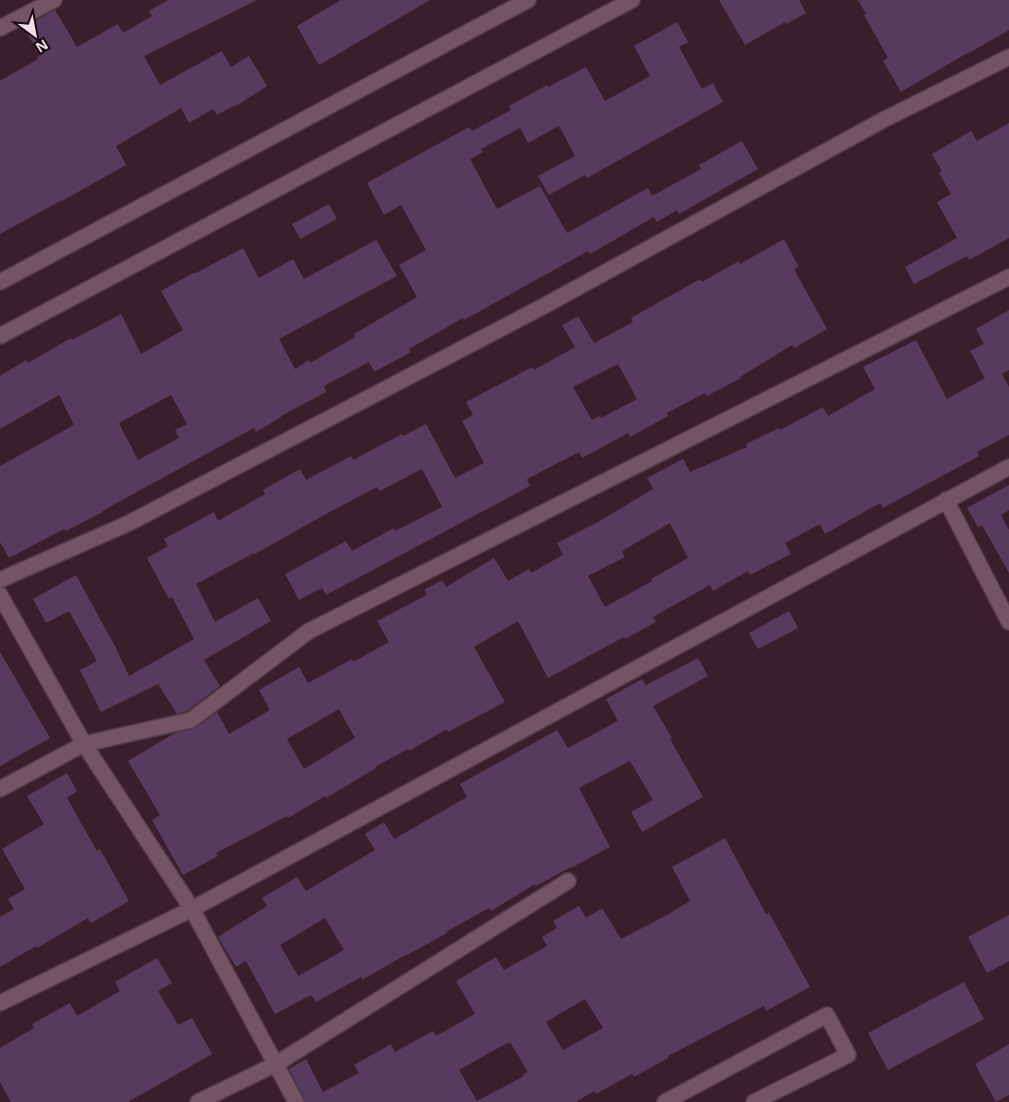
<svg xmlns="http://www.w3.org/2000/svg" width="1009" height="1102" viewBox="0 0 1009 1102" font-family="'Open Sans',sans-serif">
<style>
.building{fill:#573b5e;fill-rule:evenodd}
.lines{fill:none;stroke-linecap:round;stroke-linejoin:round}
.street-casing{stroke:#523b48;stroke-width:18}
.secondary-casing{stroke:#523b48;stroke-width:18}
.street{stroke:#745464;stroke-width:15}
.secondary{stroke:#745464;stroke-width:15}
</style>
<rect width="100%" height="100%" fill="#3a1e2c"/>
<path class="building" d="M 168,0 L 257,0 L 144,56 L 160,85 L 222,51 L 231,67 L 249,56 L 267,86 L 236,106 L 235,105 L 217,115 L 213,109 L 189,123 L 181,108 L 116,146 L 126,165 L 62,201 L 62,200 L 0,234 L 0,81 L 38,59 L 37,57 L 40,55 L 23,27 L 55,10 L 77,47 L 118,24 L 123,33 L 152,16 L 149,11 Z
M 341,0 L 430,0 L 319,65 L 297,26 Z
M 719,0 L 799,0 L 806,13 L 786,24 L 785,22 L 745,45 Z
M 858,0 L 1009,0 L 1009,30 L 969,53 L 969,52 L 901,92 L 883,61 L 888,58 L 864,15 L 866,14 Z
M 677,22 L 688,42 L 679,47 L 702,89 L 713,83 L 723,102 L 587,178 L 585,175 L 549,195 L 538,176 L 575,156 L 559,126 L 528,143 L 520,128 L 481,149 L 483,152 L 470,159 L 497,209 L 540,186 L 567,233 L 648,188 L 652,196 L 701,169 L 699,165 L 742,141 L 758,169 L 679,214 L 677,210 L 657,222 L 654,217 L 590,254 L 588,251 L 464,320 L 463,318 L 409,349 L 411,352 L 374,372 L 369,362 L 324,386 L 326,392 L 281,416 L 281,417 L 256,432 L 254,428 L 102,511 L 103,512 L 66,531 L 64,529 L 9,558 L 0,542 L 0,466 L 74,425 L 59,395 L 0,429 L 0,376 L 26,360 L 28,363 L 71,338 L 72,340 L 121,314 L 141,354 L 183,330 L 161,291 L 193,273 L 194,274 L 243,248 L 259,278 L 293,259 L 304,279 L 376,240 L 397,276 L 279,339 L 295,369 L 309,360 L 310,363 L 355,337 L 354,334 L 417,297 L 399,265 L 426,250 L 401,205 L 384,215 L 367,183 L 469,127 L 472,131 L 511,110 L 509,106 L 547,85 L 548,87 L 586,67 L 605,101 L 650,76 L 634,46 ZM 171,395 L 187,424 L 175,430 L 179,438 L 138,460 L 119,423 Z
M 1009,123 L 1009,238 L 969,260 L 967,256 L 914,284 L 905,267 L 957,238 L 937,202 L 951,194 L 939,173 L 942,171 L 932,154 L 971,131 L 977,141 Z
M 329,204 L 337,219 L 300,239 L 292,224 Z
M 784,239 L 799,267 L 794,269 L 827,329 L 794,348 L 792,345 L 740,377 L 741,378 L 707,396 L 705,393 L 667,413 L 668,416 L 630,437 L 628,433 L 582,458 L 579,452 L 527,479 L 530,486 L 326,595 L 322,588 L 299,600 L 285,574 L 346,541 L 352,551 L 394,528 L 395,531 L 442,507 L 422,469 L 380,491 L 377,487 L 326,514 L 255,554 L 254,553 L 196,584 L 215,622 L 258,598 L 271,621 L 204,660 L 220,686 L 187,711 L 177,714 L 158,684 L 101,712 L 80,670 L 97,661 L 69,611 L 46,623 L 33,599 L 76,575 L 116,648 L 129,676 L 194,639 L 172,597 L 169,599 L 147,558 L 168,546 L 164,539 L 214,512 L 218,521 L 265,494 L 263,490 L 300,469 L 306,480 L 351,456 L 353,460 L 402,434 L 403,436 L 426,424 L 455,478 L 484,463 L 462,421 L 473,415 L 466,402 L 532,367 L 534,370 L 575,347 L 562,325 L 578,316 L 594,343 L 633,322 L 631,318 L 700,279 L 702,282 L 739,261 L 740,264 ZM 618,364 L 637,399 L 601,418 L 600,416 L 592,420 L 573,387 Z
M 1009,310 L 1009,370 L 1002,374 L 1009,387 L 1009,435 L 977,452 L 979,456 L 883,508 L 880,503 L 825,534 L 820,524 L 785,543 L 791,554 L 750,575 L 748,571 L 713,591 L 710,585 L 653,617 L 656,622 L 625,639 L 624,637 L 548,678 L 518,621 L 474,647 L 505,702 L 448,732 L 447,729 L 409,751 L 408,749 L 375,767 L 376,768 L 326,798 L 325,796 L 288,818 L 287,816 L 216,853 L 218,856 L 183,875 L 152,820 L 160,815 L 128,761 L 175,733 L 196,728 L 217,712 L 229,734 L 270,710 L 259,690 L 299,667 L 308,683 L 352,659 L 353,662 L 389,642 L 377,621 L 427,595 L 424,590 L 442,580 L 446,587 L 494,558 L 508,581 L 529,569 L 531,573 L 563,555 L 557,543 L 598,522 L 653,489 L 647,478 L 683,459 L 690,472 L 747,447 L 746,444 L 779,428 L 780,430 L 823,407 L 828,416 L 875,389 L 863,367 L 916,340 L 947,399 L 985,378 L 970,351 L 984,344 L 976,329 ZM 670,523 L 688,558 L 651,579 L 652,581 L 605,607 L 588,576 L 625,557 L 622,551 ZM 339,709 L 355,738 L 304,769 L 287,739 Z
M 1009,485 L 1009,510 L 1001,515 L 1009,530 L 1009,573 L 982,525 L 978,527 L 967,508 Z
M 789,611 L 798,628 L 758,649 L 749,633 Z
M 0,652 L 50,738 L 0,766 Z
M 698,658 L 708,676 L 653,706 L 672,738 L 670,739 L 703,797 L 642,832 L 631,812 L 653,800 L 630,761 L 579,788 L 610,847 L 571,868 L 571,867 L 536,886 L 535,884 L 491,911 L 489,908 L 446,932 L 447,933 L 407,955 L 407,954 L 362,980 L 361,977 L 316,1002 L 311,995 L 275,1014 L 246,961 L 236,967 L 218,937 L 267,906 L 262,898 L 297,877 L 306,891 L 375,850 L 365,834 L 384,822 L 394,839 L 467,797 L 460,784 L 557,730 L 568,748 L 618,721 L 606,699 L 642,679 L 646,685 ZM 325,918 L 344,950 L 298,976 L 280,945 Z
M 67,773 L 77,791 L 67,798 L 97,851 L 100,849 L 129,901 L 91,923 L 88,918 L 37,948 L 36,946 L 0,967 L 0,917 L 14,909 L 8,899 L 25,889 L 2,849 L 44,824 L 27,796 Z
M 725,838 L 766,914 L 769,913 L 810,987 L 766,1011 L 764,1006 L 668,1056 L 668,1058 L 634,1077 L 632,1074 L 596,1094 L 594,1091 L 576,1102 L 305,1102 L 304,1098 L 289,1069 L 306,1059 L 323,1092 L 359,1073 L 354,1065 L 391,1044 L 395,1052 L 433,1031 L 436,1036 L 475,1014 L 456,981 L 496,957 L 504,970 L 547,946 L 542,937 L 557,928 L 553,921 L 579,906 L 586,918 L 602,908 L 621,939 L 673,912 L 673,911 L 690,901 L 672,867 ZM 585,999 L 603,1028 L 563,1050 L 546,1022 ZM 510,1042 L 528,1072 L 523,1074 L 524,1076 L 477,1101 L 459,1070 L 507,1043 L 508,1044 Z
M 1009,915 L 1009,961 L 987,973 L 968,937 Z
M 157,958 L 172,983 L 158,991 L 178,1025 L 192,1018 L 212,1054 L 128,1102 L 11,1102 L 0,1082 L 0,1048 L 34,1028 L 32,1024 L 70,1003 L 77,1016 L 120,991 L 115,982 Z
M 964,982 L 984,1019 L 888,1070 L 868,1033 Z
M 1009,1044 L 1009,1095 L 996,1102 L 975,1064 Z"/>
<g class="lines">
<defs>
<path id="street" d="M 0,28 L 54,0
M 946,500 L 1009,622
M 0,580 L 129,523 L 542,307 L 883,120 L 1009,57
M 0,595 L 84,744 L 192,909 L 296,1102
M 0,789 L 84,744 L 191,720 L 309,631 L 1009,277
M 0,1003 L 192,909 L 1009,467
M 198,1102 L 276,1064 L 568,881
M 665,1102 L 827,1015 L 848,1055 L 754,1102"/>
<path id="secondary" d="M 0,282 L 528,0
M 0,336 L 632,0"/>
</defs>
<use href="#street" class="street-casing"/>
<use href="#secondary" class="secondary-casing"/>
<use href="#street" class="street"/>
<use href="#secondary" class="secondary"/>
</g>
<g transform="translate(35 35) rotate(148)" stroke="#190d13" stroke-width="4" paint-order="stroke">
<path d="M0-4L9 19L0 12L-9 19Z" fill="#f2dfe8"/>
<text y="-8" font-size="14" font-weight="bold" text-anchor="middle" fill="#f2dfe8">N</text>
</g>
</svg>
